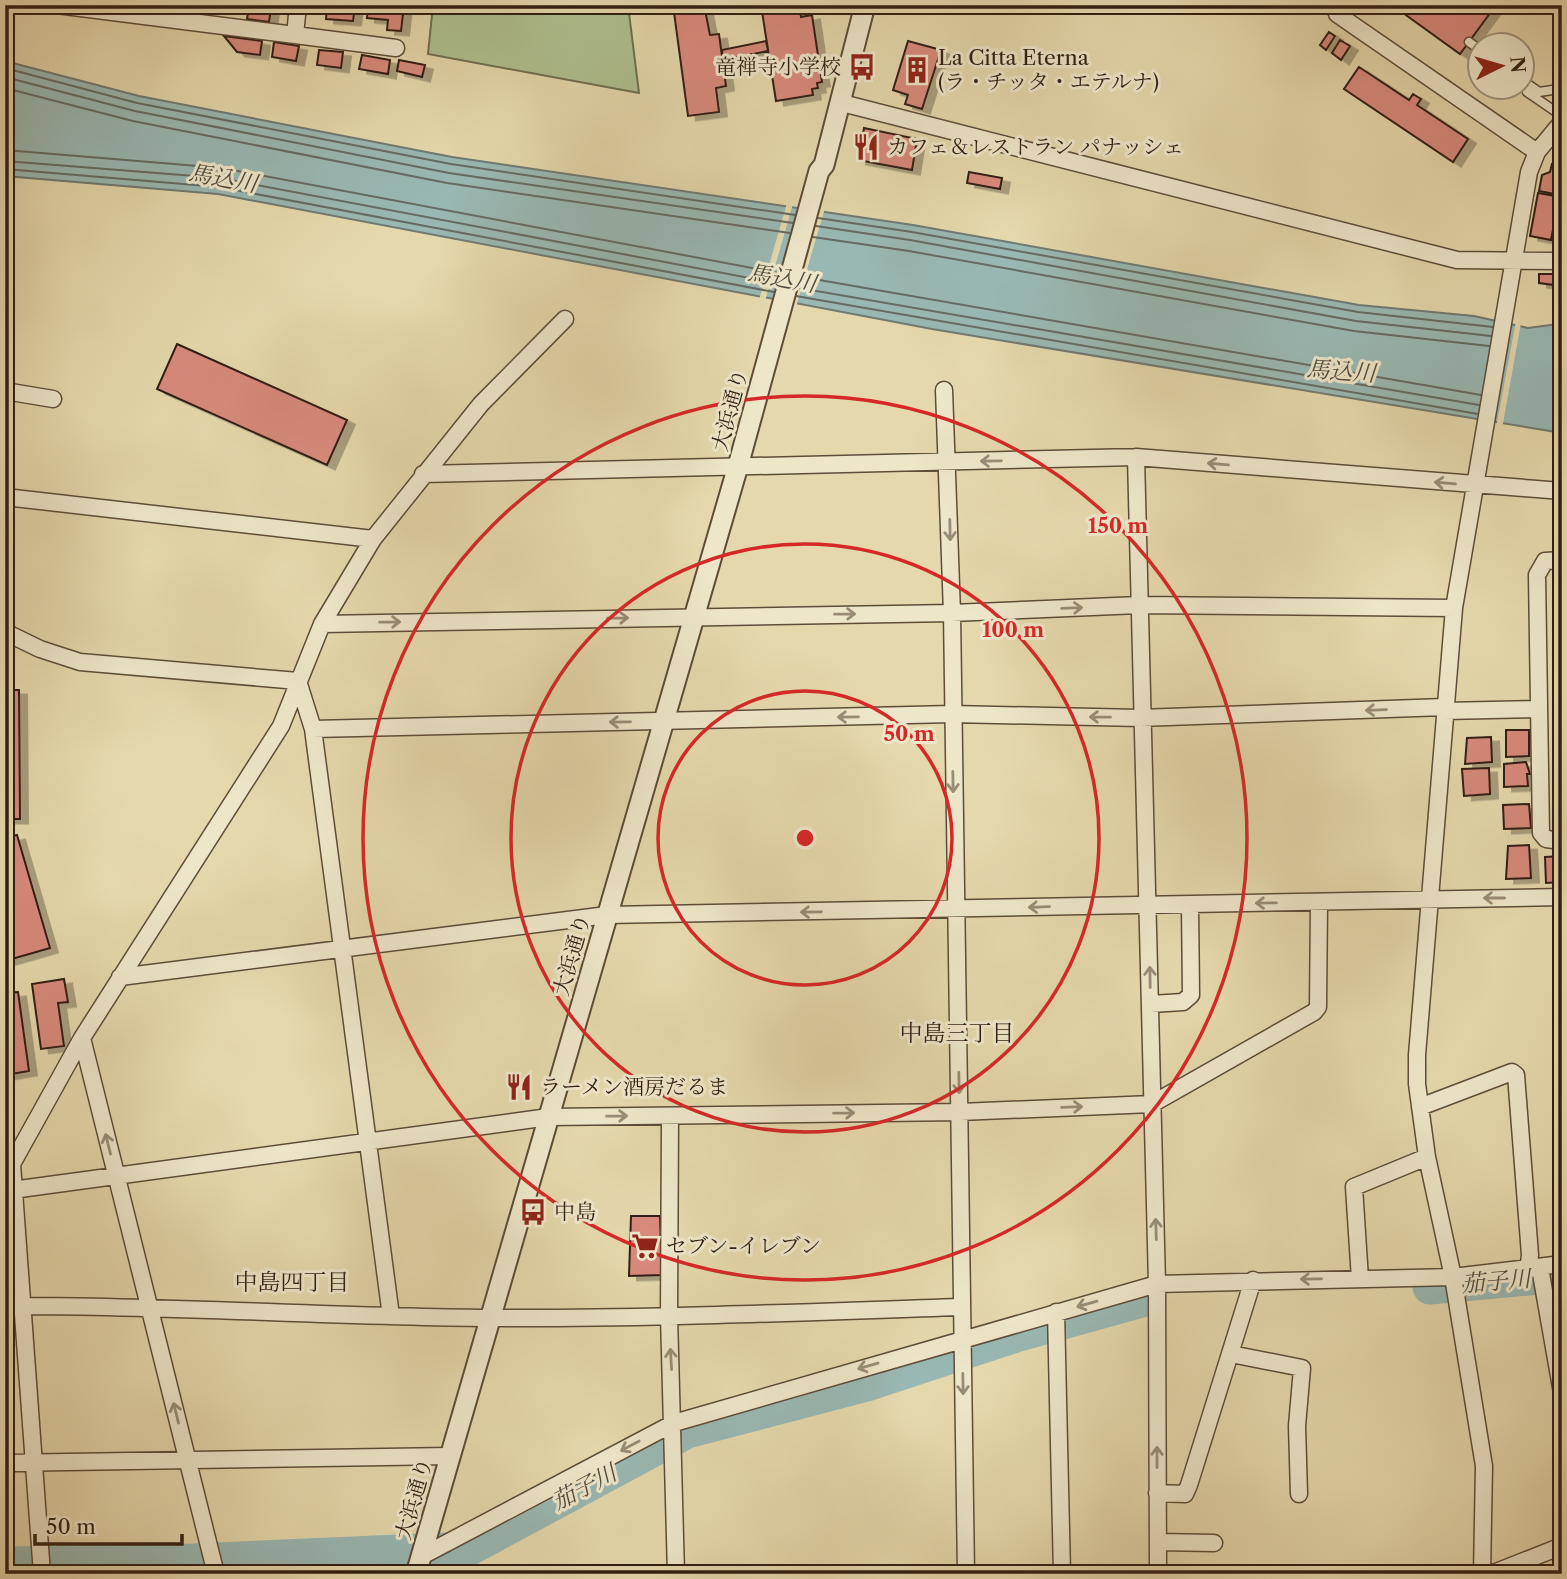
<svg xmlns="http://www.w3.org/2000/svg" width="1567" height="1579" viewBox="0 0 1567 1579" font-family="'Libre Caslon Text','Noto Serif JP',serif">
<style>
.green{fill:#aec08e;stroke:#706f50;stroke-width:2}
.water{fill:#99b8b3;stroke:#6f7a73;stroke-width:2}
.pier{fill:#e5d8ac}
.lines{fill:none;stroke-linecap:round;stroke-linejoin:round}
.shore{stroke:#656b63;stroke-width:2}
.river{stroke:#99b8b3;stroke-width:35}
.building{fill:#d88a7c;stroke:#311e13;stroke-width:2;filter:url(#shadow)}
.service-casing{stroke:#5e4c39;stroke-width:11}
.minor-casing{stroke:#5e4c39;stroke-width:19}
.tertiary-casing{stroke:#5e4c39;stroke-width:23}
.service{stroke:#eee6c9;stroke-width:8}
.minor{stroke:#eee6c9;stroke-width:16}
.tertiary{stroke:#eee6c9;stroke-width:19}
.oneway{stroke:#998c77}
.ring{fill:none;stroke:#d62828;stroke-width:3.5}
.labels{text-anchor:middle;stroke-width:6;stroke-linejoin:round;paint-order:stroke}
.poi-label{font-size:21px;fill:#311e13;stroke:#eee6c9;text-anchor:start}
.street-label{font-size:21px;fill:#311e13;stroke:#eee6c9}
.water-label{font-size:23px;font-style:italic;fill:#504c43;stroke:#eee6c9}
.neighbourhood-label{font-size:23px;fill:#311e13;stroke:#eee6c9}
.centre{fill:#d62828;stroke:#eee6c9;stroke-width:3.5}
.ring-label{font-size:21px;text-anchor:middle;font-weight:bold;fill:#d62828;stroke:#eee6c9;stroke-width:6;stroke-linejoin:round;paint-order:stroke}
</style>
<defs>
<filter id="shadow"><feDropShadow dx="8" dy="4.5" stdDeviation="0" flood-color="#0004"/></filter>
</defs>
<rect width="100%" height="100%" fill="#e5d8ac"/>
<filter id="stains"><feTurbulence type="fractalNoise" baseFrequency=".00286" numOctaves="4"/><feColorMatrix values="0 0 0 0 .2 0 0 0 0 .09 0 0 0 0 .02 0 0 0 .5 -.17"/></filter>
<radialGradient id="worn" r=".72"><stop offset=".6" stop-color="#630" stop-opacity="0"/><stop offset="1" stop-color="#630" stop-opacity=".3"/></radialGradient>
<path class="green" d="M 433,5 L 628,5 L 639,93 L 428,54 Z"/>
<path class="water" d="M 5,61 L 139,96 L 452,157 L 913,225 L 1359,305 L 1474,316 L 1528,328 L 1558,324 L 1562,327 L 1562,433 L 932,329 L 218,194 L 5,176 Z"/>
<path class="pier" d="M 787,203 L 793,204 L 765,301 L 759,300 Z
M 799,205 L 825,208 L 796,307 L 771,302 Z
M 1516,321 L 1521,323 L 1502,429 L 1496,428 Z"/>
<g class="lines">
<path class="shore" d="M 5,68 L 137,103 L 451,164 L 795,215
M 5,77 L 135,111 L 449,173 L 793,223
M 5,88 L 133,121 L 447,183 L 790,233
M 5,150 L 222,168 L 779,273
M 5,161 L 220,178 L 776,283
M 5,169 L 219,187 L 774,292
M 818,218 L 912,232 L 1358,312 L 1493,327
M 816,226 L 910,240 L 1356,321 L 1491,336
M 813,237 L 909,251 L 1354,331 L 1489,346
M 802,277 L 1481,395
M 799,288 L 1479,405
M 796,296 L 1478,414"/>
<path class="river" d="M 1430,1287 L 1562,1275
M 5,1564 L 194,1561 L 468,1549 L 687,1431 L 870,1383 L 1016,1335 L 1146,1299"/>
</g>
<path class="building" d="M 249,5 L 285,5 L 285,9 L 271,8 L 269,22 L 247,19 Z
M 327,5 L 355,5 L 353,21 L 326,19 Z
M 368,5 L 404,5 L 401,31 L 387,30 L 388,20 L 367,18 Z
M 673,5 L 704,5 L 710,35 L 719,34 L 726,86 L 716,88 L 719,112 L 688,116 Z
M 761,5 L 799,5 L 801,17 L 812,15 L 822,82 L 817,83 L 818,88 L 812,89 L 813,95 L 776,101 Z
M 1392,5 L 1496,5 L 1460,54 Z
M 1329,32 L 1335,36 L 1326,50 L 1320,45 Z
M 224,36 L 262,41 L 260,55 L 237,52 Z
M 1340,40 L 1350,46 L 1341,60 L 1332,53 Z
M 766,41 L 768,51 L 723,60 L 722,50 Z
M 908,41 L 941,50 L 922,109 L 905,104 L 908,95 L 893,90 Z
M 274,42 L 299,46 L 296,61 L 272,57 Z
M 319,50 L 343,52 L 341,68 L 317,65 Z
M 362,55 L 390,60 L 388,74 L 359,69 Z
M 399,60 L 425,65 L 422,77 L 397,71 Z
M 1359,67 L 1409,100 L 1413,94 L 1421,99 L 1417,105 L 1468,139 L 1453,162 L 1344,89 Z
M 864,128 L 917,139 L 912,170 L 858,160 Z
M 1552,164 L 1562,166 L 1560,195 L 1539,191 L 1542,175 L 1550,172 Z
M 969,172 L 1002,178 L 1000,189 L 967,183 Z
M 1538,193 L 1555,196 L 1554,203 L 1558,203 L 1551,240 L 1530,236 Z
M 1539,274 L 1562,274 L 1562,286 L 1539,283 Z
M 177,344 L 347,420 L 327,465 L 157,389 Z
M 5,690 L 19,690 L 20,819 L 5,819 Z
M 1506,730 L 1529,730 L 1529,756 L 1506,757 Z
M 1491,737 L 1492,762 L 1465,764 L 1467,738 Z
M 1526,762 L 1530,774 L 1527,774 L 1528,786 L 1504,787 L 1504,764 Z
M 1489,768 L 1490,794 L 1464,796 L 1462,769 Z
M 1529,804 L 1531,828 L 1504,829 L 1503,805 Z
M 17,835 L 50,948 L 5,961 L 5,838 Z
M 1529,845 L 1531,878 L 1506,879 L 1508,846 Z
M 1562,856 L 1562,882 L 1546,883 L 1545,857 Z
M 64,979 L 68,1002 L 58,1003 L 64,1046 L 41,1049 L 32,984 Z
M 18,992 L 29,1071 L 5,1075 L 5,993 Z
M 631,1216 L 660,1216 L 662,1275 L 629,1276 Z"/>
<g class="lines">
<defs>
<path id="service" d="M 1469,42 L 1480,50
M 1522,80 L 1539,92 L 1559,89 L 1562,85
M 1527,92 L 1562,116"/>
<path id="minor" d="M 57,5 L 295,35 L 298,5
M 1337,14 L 1537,152 L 1562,122
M 295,35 L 396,48
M 842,103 L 1457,260 L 1562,261
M 944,390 L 952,613 L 966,1574
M 5,391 L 53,399
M 1136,457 L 1157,1284 L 1158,1574
M 423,474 L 1136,457 L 1562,491
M 5,497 L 373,539
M 1562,560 L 1545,561 L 1537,575 L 1541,833 L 1546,839 L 1562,841
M 322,624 L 952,613 L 1139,605 L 1454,608
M 5,632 L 40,649 L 80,662 L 298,681
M 298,681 L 313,729 L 391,1316
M 1444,711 L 1539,709
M 313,729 L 952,714 L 1140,718 L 1444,707
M 120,977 L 607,915 L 1562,897
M 1151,1004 L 1183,1002 L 1191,995 L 1190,905
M 82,1038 L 216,1574
M 1420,1107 L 1512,1072 L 1516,1075 L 1530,1255 L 1528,1270
M 670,1116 L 669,1316 L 676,1574
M 5,1191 L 549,1117 L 960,1112 L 1152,1104 L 1314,1012 L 1318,1007 L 1319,902
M 1540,1268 L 1562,1393
M 1360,1279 L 1354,1187 L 1427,1157
M 24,1306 C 179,1306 335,1317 490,1318 C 647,1319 804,1312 961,1307
M 1056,1312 L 1062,1574
M 1231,1354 L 1302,1368 L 1297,1426 L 1299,1494
M 5,1463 L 450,1456
M 1157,1493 L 1185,1494 L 1189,1485 L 1253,1280
M 1158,1542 L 1214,1543
M 422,1556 L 674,1423 L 1157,1284 L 1453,1277 L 1562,1264
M 42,1574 L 12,1164 L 82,1038 L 281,726 L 322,624 L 373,539 L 481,404 L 565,319
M 1482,1574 L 1484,1466 L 1453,1277 L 1427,1157 L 1417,1084 L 1417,1055 L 1454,608 L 1529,172 L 1537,152
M 1491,1574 L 1562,1546"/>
<path id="tertiary" d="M 416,1574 L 738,466 L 819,171 L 824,165 L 865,5"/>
</defs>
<use href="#service" class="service-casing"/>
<use href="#minor" class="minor-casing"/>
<use href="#tertiary" class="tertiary-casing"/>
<use href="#service" class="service"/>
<use href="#minor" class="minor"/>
<use href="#tertiary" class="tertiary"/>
</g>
<defs><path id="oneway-shaft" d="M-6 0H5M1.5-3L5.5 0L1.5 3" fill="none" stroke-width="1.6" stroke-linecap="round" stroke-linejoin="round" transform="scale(1.75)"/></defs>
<g class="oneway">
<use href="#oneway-shaft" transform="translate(991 461) rotate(179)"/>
<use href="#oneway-shaft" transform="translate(1218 464) rotate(-175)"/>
<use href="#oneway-shaft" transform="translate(1445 483) rotate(-175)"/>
<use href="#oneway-shaft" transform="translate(950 530) rotate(89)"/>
<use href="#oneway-shaft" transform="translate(1072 608) rotate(-2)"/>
<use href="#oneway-shaft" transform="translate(845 614) rotate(-1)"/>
<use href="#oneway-shaft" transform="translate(618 618) rotate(-1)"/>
<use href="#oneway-shaft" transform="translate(390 622) rotate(-1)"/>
<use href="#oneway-shaft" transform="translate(1376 710) rotate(178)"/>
<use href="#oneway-shaft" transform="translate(848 717) rotate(179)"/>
<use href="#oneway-shaft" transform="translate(1100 717) rotate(-179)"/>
<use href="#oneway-shaft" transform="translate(620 722) rotate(179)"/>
<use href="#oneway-shaft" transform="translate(953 782) rotate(89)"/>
<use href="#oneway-shaft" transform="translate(1494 898) rotate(180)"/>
<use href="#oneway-shaft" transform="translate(1266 903) rotate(179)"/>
<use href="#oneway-shaft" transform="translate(1039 907) rotate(178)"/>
<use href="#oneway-shaft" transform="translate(811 912) rotate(179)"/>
<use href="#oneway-shaft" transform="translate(1150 977) rotate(-91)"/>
<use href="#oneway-shaft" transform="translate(959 1083) rotate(89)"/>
<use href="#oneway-shaft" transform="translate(1072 1107) rotate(-2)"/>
<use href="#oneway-shaft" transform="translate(844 1113) rotate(-1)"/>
<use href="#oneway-shaft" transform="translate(617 1116) rotate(-1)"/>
<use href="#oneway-shaft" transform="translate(108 1144) rotate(-104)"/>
<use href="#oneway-shaft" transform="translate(1156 1229) rotate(-92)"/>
<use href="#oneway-shaft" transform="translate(1311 1279) rotate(179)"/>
<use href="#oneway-shaft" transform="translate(1087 1304) rotate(164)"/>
<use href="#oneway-shaft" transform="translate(671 1359) rotate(-93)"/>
<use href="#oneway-shaft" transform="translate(868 1366) rotate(164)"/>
<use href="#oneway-shaft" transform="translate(963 1384) rotate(89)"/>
<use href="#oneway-shaft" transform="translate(176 1413) rotate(-104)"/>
<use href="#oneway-shaft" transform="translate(630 1446) rotate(152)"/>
<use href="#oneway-shaft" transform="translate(1157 1457) rotate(-90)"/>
</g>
<g class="ring">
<circle cx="805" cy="838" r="147"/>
<circle cx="805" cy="838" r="294"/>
<circle cx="805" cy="838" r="442"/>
</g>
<defs>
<symbol id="bus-bare" viewBox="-9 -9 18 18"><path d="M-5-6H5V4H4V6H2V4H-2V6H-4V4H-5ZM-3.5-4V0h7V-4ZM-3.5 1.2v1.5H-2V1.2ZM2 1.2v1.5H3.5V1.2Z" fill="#8f2418" stroke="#eee6c9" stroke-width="2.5" paint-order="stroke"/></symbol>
<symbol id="building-bare" viewBox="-9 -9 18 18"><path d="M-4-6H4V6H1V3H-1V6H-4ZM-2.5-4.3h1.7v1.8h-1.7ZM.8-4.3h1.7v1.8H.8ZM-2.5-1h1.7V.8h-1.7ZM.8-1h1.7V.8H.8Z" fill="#8f2418" stroke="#eee6c9" stroke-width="2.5" paint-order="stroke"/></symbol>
<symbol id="restaurant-bare" viewBox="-9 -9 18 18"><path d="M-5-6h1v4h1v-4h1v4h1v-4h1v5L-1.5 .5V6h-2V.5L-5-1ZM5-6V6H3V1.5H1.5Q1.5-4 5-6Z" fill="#8f2418" stroke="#eee6c9" stroke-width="2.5" paint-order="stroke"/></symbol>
<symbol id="supermarket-bare" viewBox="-9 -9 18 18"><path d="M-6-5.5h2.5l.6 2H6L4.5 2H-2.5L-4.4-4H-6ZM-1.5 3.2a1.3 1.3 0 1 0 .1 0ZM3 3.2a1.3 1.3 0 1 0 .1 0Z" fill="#8f2418" stroke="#eee6c9" stroke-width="2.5" paint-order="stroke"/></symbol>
</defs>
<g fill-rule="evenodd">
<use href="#bus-bare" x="843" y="48" width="38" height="38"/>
<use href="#building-bare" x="898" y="51" width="38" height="38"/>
<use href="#restaurant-bare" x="847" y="128" width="38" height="38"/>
<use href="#restaurant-bare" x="500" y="1068" width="38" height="38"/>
<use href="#bus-bare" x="514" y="1193" width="38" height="38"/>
<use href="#supermarket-bare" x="626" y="1227" width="38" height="38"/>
</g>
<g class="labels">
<g class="poi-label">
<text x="938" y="65">La Citta Eterna<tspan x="938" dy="24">(ラ・チッタ・エテルナ)</tspan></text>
<text x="841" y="74" text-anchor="end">竜禅寺小学校</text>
<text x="887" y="154">カフェ＆レストラン パナッシェ</text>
<text x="540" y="1094">ラーメン酒房だるま</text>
<text x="554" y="1219">中島</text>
<text x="666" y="1253">セブン-イレブン</text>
</g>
<g class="street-label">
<text transform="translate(730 410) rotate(-75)" y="7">大浜通り</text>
<text transform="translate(572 955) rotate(-74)" y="7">大浜通り</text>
<text transform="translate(414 1499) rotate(-74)" y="7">大浜通り</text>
</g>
<g class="water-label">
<text transform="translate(223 178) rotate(10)" y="8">馬込川</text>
<text transform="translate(782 278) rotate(10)" y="8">馬込川</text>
<text transform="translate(1341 371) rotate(4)" y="8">馬込川</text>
<text transform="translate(1496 1281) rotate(-5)" y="8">茄子川</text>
<text transform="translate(584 1487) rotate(-28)" y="8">茄子川</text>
</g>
<g class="neighbourhood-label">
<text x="957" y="1041">中島三丁目</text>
<text x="292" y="1290">中島四丁目</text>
</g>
</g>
<circle cx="805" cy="838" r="10" class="centre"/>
<g class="ring-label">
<text x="1118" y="533">150 m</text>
<text x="1013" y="637">100 m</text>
<text x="909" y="741">50 m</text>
</g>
<rect width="1567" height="1579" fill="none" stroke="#e5d8ac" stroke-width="28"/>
<rect x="7" y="7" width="1553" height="1565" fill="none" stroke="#311e13" stroke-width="3.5"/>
<rect x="14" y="14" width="1539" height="1551" fill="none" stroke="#311e13" stroke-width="2"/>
<g transform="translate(1501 66) rotate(85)"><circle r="33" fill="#eee6c9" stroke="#a29680" stroke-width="2"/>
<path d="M0-5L12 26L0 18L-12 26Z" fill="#8f2418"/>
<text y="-10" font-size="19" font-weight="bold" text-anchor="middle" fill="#311e13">N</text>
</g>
<path d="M35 1534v10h147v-10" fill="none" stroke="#311e13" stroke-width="3.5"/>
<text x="46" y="1534" font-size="21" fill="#311e13" stroke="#eee6c9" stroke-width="5" paint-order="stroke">50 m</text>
<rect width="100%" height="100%" filter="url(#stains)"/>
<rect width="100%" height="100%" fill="url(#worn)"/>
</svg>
